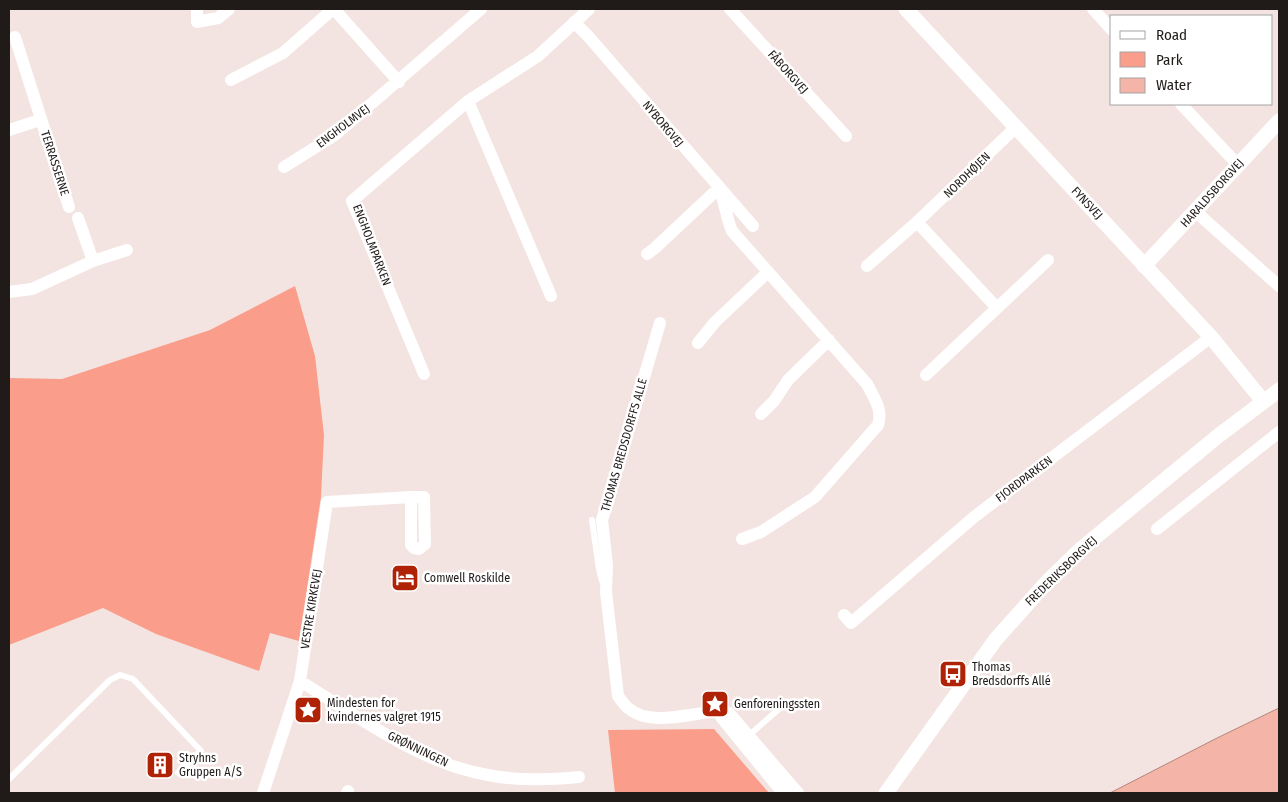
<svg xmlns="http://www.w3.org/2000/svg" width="1288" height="802" viewBox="0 0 1288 802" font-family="'Fira Sans Condensed',sans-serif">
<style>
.green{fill:#fa9e8b}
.water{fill:#f4b4a7;stroke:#b4867c}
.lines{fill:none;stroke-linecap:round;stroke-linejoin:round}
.service{stroke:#fff;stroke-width:6}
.minor{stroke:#fff;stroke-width:12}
.tertiary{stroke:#fff;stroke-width:15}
.labels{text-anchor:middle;stroke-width:5;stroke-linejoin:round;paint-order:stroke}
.street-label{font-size:12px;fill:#201a19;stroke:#fff}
.poi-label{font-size:12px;fill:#201a19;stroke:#fff;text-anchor:start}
</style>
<rect width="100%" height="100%" fill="#f3e4e1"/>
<path class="green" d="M 295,286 L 315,356 L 324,435 L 321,497 L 299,641 L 270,633 L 259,671 L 156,634 L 103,608 L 9,645 L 9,378 L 62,379 L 210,330 Z
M 714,729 L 769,793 L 615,793 L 608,730 Z"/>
<path class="water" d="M 1279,708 L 1279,793 L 1110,793 L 1217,738 Z"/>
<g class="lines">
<path class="service" d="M 592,520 L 599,569 L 602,581
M 747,737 L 787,702
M 9,779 L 110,680 L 120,675 L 133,679 L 201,751 L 178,773"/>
<path class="minor" d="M 197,9 L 197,22 L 218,18 L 229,9
M 334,9 L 399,82
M 730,9 L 846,136
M 1093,9 L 1112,30
M 574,22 L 588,36 L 753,226
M 15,37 L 69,207
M 231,80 L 283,53 L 333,9
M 468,101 L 551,296
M 1181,104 L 1238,165
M 9,130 L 40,120
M 284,167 L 335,135 L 481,9
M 1196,212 L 1279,286
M 78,218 L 93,261
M 917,222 L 997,308
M 647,254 L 655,248 L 719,188 C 725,202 726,217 732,231 L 867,384 C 874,398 883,409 878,425 L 815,497 L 761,532 L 742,539
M 867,266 L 917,222 L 1016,127
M 9,292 L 32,289 L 93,261 L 127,250
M 660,323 L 602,520 L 607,565 L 606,592 L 618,696 C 621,700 624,705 628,708 C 651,728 693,712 721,711 L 729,713 L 798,793
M 698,343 L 715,322 L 768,272
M 424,374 L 352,201 L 468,101 L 538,56 L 589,9
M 926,375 L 1048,260
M 761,414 L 774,401 L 788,380 L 829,340
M 1157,529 L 1279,432
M 844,615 L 851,623 L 974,517 L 1211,337
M 300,681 C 357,716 421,764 488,775 C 518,781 548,780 579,777
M 721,711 L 721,717 L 783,793
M 263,793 L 300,681 L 327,502 L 411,497 L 424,497 L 425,544 L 419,549 L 414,548 L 411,545 L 411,497
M 347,793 L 348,791"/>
<path class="tertiary" d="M 906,9 L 1211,337 L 1263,401
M 1144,266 L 1279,121
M 886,793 L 996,639 L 1047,582 L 1081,549 L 1218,436 L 1279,390"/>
</g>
<defs>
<symbol id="hotel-square" viewBox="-11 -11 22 22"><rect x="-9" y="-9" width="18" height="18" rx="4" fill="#af2206" stroke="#fff"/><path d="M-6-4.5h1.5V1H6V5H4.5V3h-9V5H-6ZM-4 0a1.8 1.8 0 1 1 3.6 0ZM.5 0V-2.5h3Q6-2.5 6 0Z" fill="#fff"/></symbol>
<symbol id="bus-square" viewBox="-11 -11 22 22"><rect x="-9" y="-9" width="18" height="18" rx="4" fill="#af2206" stroke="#fff"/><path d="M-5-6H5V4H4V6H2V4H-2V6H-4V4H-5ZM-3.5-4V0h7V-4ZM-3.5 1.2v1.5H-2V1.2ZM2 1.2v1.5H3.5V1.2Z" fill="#fff"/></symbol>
<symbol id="sight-square" viewBox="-11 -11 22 22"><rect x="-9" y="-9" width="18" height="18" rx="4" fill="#af2206" stroke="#fff"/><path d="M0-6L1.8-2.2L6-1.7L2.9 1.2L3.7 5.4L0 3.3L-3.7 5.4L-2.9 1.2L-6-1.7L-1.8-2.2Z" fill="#fff"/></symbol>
<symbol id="building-square" viewBox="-11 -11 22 22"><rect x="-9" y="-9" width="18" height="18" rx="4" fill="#af2206" stroke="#fff"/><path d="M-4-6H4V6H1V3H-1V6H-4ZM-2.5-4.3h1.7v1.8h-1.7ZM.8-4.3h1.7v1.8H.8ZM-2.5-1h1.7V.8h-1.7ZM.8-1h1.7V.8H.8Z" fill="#fff"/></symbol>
</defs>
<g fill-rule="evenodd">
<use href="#hotel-square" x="389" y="562" width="32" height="32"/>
<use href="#bus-square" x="937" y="658" width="32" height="32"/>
<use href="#sight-square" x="699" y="688" width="32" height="32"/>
<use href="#sight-square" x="292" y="694" width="32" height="32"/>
<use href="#building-square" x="144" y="749" width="32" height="32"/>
</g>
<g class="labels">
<g class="street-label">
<text transform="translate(788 72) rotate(48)" y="4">FÅBORGVEJ</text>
<text transform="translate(663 124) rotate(50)" y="4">NYBORGVEJ</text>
<text transform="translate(343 126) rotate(-37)" y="4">ENGHOLMVEJ</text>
<text transform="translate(55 163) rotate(72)" y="4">TERRASSERNE</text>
<text transform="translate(967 175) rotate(-44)" y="4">NORDHØJEN</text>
<text transform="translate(1212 193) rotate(-48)" y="4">HARALDSBORGVEJ</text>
<text transform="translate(1087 203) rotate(47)" y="4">FYNSVEJ</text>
<text transform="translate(372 245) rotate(69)" y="4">ENGHOLMPARKEN</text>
<text transform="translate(624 445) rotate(-74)" y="4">THOMAS BREDSDORFFS ALLE</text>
<text transform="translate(1024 479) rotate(-37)" y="4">FJORDPARKEN</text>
<text transform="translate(1061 571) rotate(-44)" y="4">FREDERIKSBORGVEJ</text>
<text transform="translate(311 609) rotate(-81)" y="4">VESTRE KIRKEVEJ</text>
<text transform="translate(418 749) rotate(26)" y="4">GRØNNINGEN</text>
</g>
<g class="poi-label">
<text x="424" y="582">Comwell Roskilde</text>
<text x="972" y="671">Thomas<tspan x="972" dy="14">Bredsdorffs Allé</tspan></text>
<text x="327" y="707">Mindesten for<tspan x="327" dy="14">kvindernes valgret 1915</tspan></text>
<text x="734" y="708">Genforeningssten</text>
<text x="179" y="762">Stryhns<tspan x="179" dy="14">Gruppen A/S</tspan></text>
</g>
</g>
<rect width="1288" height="802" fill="none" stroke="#201a19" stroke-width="20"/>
<rect x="1110" y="15" width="162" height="90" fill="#ffffff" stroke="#a6a3a3"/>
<rect x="1120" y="31" width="25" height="8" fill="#ffffff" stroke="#a6a3a3"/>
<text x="1156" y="40" font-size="15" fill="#201a19">Road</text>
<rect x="1120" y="52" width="25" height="15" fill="#fa9e8b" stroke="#a6a3a3"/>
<text x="1156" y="65" font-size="15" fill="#201a19">Park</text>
<rect x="1120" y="78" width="25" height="15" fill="#f4b4a7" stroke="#a6a3a3"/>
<text x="1156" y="90" font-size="15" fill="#201a19">Water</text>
</svg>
